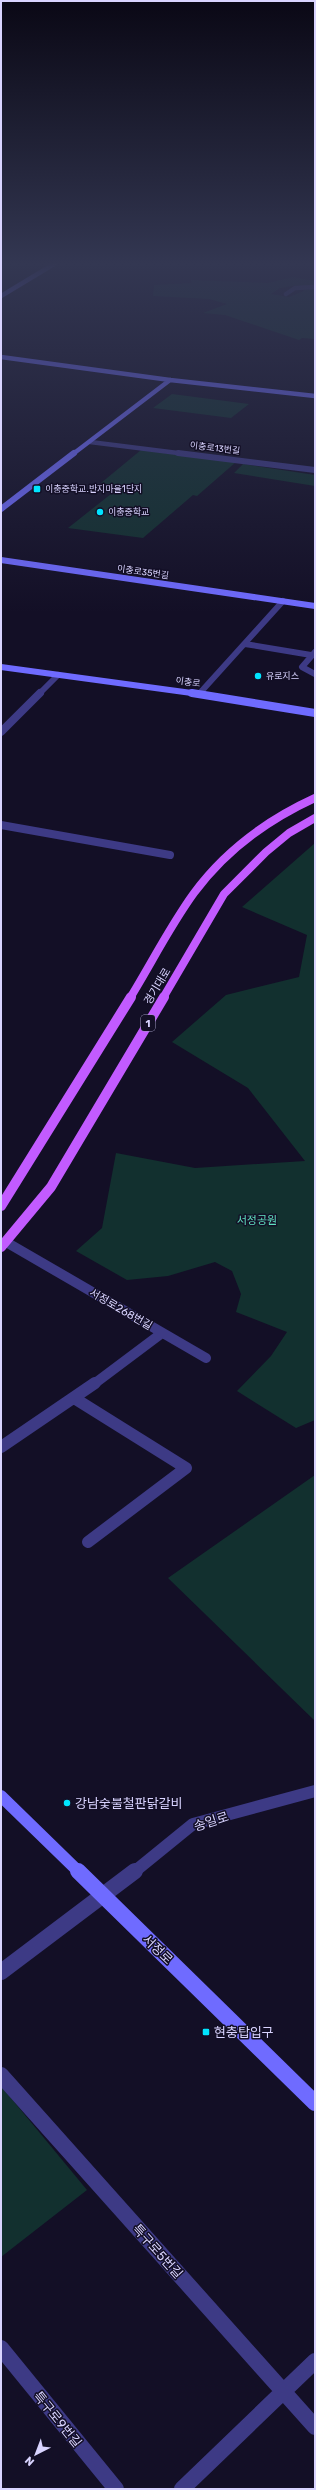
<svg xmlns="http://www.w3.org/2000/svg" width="316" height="2490" viewBox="0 0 316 2490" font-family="Rubik,'Noto Sans KR',sans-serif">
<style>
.green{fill:#12302f;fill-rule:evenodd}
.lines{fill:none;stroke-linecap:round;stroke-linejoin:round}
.street-far5{stroke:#3d3a85;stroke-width:4.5}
.street-far4{stroke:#3d3a85;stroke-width:6}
.street-far3{stroke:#3d3a85;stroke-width:8}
.street-far2{stroke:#3d3a85;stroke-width:10}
.street-far1{stroke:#3d3a85;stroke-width:12}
.street{stroke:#3d3a85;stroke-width:16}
.secondary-far4{stroke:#6f6bff;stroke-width:4.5}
.secondary-far3{stroke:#6f6bff;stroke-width:6}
.secondary-far2{stroke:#6f6bff;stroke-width:8}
.secondary-far1{stroke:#6f6bff;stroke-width:12}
.secondary{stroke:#6f6bff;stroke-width:16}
.primary-far1{stroke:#c25bff;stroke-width:8}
.primary{stroke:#c25bff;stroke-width:10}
.poi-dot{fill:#00e5ff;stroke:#130f26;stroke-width:1.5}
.labels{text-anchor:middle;stroke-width:3;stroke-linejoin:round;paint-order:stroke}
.far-street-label{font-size:9px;fill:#d9d4ff;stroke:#130f26}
.far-poi-label{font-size:9px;fill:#d9d4ff;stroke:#130f26;text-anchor:start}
.shield{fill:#130f26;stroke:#9e99be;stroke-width:1}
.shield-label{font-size:10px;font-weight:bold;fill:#d9d4ff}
.street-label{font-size:11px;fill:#d9d4ff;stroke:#130f26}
.park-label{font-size:11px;fill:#5fe0c0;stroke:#130f26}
.near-poi-label{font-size:13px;fill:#d9d4ff;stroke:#130f26;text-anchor:start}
.near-street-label{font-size:13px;fill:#d9d4ff;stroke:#130f26}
</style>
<rect width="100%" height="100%" fill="#130f26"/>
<path class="green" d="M 293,277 L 315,281 L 315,339 L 302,338 L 299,340 L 225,315 L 203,313 L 227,304 L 209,299 L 153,296 L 154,285 L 192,283 L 191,280 L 268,283 ZM 299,285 L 304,291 L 289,297 L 271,294 L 280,288 Z
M 172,394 L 249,404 L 231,418 L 153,408 Z
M 141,450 L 236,462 L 197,496 L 193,495 L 143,538 L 68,528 L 121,486 L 101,483 Z
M 243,464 L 315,475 L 315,486 L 234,473 Z
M 315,843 L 315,1420 L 296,1428 L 237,1391 L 271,1356 L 287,1332 L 236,1312 L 241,1294 L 232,1271 L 215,1262 L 168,1276 L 127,1280 L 76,1251 L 102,1228 L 116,1153 L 195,1168 L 305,1161 L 248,1088 L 172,1042 L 226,995 L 299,977 L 307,935 L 242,907 Z
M 315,1475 L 315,1721 L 168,1578 Z
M 1,2086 L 87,2190 L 1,2257 Z"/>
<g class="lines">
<path class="street-far5" d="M 286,294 L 295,288 L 315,287
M 90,442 L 186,454"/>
<path class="street-far4" d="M 178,453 L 315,470
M 245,644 L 311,655
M 315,652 L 302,667 L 315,674
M 39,694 L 58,675
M 199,694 L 283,601"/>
<path class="street-far3" d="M 1,732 L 40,693
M 1,825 L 170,855"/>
<path class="street-far2" d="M 6,1242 L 206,1358
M 94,1384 L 162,1333"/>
<path class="street-far1" d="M 74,1398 L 186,1468 L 88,1542
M 1,1447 L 95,1383
M 134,1872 L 193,1824 L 315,1791"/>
<path class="street" d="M 1,1972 L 135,1871
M 1,2075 L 315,2427
M 1,2348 L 116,2489
M 182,2489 L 315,2361"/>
<path class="secondary-far4" d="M 1,296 L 54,264
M 1,357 L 170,380 L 315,396
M 73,454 L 170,380"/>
<path class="secondary-far3" d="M 1,509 L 74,453
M 1,560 L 315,606
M 1,667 L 199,694"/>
<path class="secondary-far2" d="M 192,693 L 315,713"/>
<path class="secondary-far1" d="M 1,1796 L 79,1872"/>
<path class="secondary" d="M 78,1871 L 315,2103"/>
<path class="primary-far1" d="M 130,998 C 151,964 170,926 194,893 C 225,851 267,820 315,798
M 163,998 L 224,894 L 266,852 L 289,833 L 315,818"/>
<path class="primary" d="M 1,1206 L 131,997
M 1,1247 L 51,1187 L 164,997"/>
</g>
<linearGradient id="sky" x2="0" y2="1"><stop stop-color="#0a0815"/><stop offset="0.43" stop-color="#333752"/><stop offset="1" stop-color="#333752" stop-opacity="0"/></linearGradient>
<rect width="316" height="613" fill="url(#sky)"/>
<g class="poi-dot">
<rect x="33" y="485" width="8" height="8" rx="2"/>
<circle cx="100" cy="512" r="4"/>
<circle cx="258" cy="676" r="4"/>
<circle cx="67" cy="1803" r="4"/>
<rect x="202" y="2028" width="8" height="8" rx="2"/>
</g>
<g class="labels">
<g class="far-street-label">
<text transform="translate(215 448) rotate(7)" y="3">이충로13번길</text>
<text transform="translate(143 572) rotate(8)" y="3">이충로35번길</text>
<text transform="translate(188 682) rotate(8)" y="3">이충로</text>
</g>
<g class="far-poi-label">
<text x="45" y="492">이충중학교.반지마을1단지</text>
<text x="108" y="515">이충중학교</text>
<text x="266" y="679">유로지스</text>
</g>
<rect class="shield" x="141" y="1015" width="14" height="16" rx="3"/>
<g class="shield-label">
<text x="148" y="1027">1</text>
</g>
<g class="street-label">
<text transform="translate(157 986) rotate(-59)" y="4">경기대로</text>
<text transform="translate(121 1309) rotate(30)" y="4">서정로268번길</text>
</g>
<g class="park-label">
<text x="257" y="1224">서정공원</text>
</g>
<g class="near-poi-label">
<text x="75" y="1808">강남숯불철판닭갈비</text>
<text x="214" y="2037">현충탑입구</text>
</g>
<g class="near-street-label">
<text transform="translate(211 1821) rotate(-18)" y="5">송일로</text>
<text transform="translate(158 1949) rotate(44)" y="5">서정로</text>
<text transform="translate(158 2251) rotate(48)" y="5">특구로5번길</text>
<text transform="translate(58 2419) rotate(51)" y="5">특구로9번길</text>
</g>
</g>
<rect width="316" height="2490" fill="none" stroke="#d9d4ff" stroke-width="4"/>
<g transform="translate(36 2454) rotate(222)" stroke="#130f26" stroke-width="3" paint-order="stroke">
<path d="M0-3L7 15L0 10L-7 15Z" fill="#d9d4ff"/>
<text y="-6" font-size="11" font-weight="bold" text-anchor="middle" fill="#d9d4ff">N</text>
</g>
</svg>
